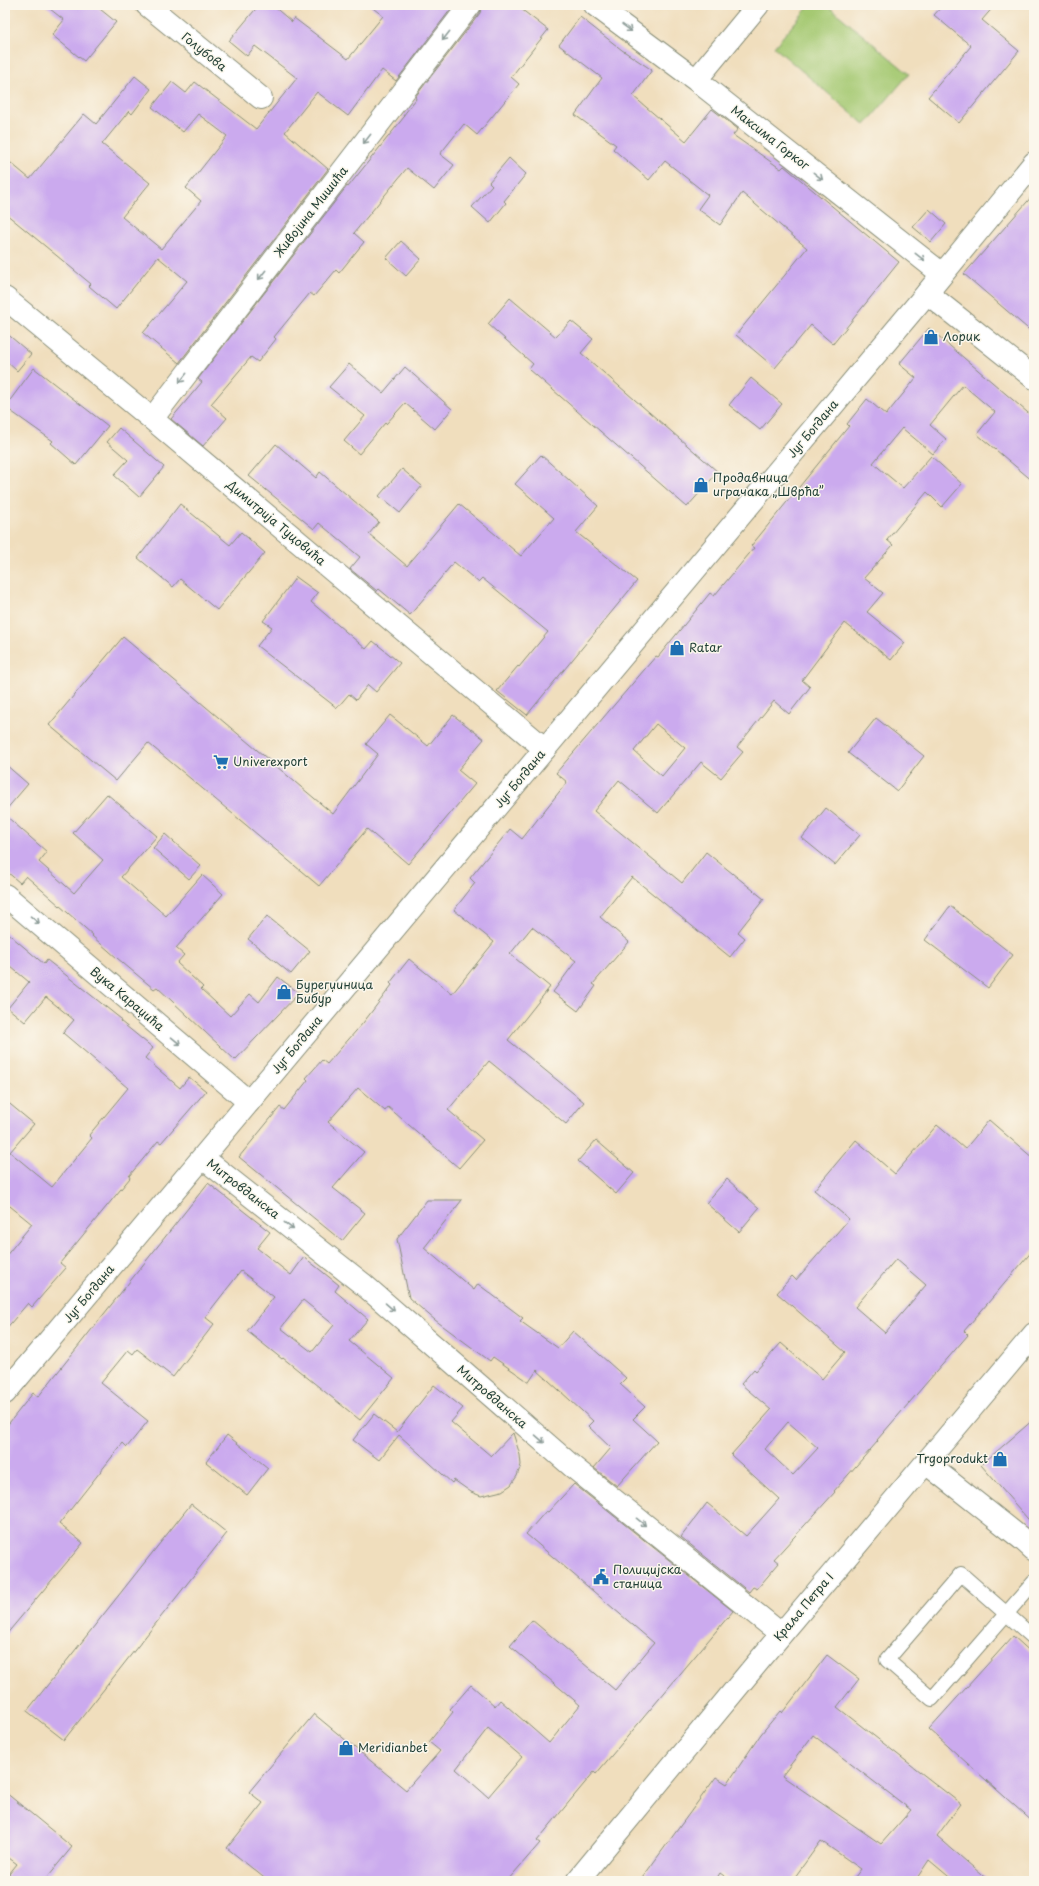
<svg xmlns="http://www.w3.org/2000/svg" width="1039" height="1886" viewBox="0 0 1039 1886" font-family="'Playpen Sans',sans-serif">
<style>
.green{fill:#a5c972;stroke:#628353}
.building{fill:#cbaaee;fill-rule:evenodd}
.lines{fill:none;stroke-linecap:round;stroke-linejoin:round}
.service-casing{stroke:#888e78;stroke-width:16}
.minor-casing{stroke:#888e78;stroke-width:24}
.tertiary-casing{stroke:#888e78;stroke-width:24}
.secondary-casing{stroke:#888e78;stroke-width:24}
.service{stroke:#fff;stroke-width:14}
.minor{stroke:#fff;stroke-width:22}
.tertiary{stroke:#fff;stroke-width:22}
.secondary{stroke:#fff;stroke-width:22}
.oneway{stroke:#8f9e9a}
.labels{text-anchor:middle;stroke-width:3;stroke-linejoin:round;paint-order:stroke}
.street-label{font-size:12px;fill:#1f3d34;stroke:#fbf7ec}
.poi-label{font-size:12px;fill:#1f3d34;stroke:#fbf7ec;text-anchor:start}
</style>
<rect width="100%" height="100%" fill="#fbf7ec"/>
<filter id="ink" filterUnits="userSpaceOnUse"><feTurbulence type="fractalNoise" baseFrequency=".025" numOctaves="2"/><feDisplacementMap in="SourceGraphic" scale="8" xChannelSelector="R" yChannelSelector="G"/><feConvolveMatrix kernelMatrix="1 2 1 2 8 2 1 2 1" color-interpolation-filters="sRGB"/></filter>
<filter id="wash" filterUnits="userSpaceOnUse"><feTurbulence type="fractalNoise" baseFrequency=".012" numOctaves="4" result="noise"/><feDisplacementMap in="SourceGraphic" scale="16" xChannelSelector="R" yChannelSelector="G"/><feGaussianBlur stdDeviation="0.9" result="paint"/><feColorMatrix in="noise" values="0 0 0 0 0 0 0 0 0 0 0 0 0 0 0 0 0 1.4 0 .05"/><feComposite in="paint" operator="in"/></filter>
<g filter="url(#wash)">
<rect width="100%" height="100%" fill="#f0debd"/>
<path class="green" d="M 810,5 L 827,5 L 909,74 L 865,125 L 774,47 Z"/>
<g id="blocks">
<path class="building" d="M 45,5 L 95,5 L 116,22 L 84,61 L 52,35 L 64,20 Z
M 259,5 L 272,5 L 292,22 L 294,18 L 348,59 L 383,16 L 369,5 L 454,5 L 396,81 L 382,70 L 348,116 L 317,92 L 285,132 L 328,169 L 179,363 L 143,333 L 187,281 L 158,257 L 116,309 L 89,286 L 91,284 L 5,213 L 5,158 L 30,179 L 84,114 L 96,124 L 135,76 L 151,89 L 132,114 L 129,111 L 102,144 L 150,183 L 122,217 L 161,249 L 201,201 L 186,188 L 227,136 L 198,114 L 183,132 L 152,107 L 172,82 L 186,93 L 195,82 L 256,129 L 297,78 L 255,46 L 247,56 L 229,41 Z
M 482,5 L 516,5 L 548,30 L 511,77 L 519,84 L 477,135 L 464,124 L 440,154 L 454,165 L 434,190 L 407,168 L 354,233 L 364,242 L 339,273 L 336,270 L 314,296 L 310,293 L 274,337 L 276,339 L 258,362 L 251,357 L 211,404 L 227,418 L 203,446 L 171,419 L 202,382 L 198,379 L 347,186 L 348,187 L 404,117 L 403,116 L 416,99 L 415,97 L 480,13 Z
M 943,5 L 995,5 L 982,20 L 1019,51 L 959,123 L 928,97 L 971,46 L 934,15 Z
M 580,17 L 622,50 L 652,70 L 633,96 L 686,141 L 712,109 L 738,129 L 733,135 L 781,169 L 784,166 L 899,262 L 833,344 L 811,325 L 775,368 L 736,335 L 807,248 L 742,193 L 720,225 L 698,209 L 708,195 L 665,161 L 649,180 L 613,149 L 616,145 L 575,115 L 602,78 L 559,45 Z
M 509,158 L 526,174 L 504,201 L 506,203 L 490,223 L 472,207 L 492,185 L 489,182 Z
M 1034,194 L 1034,334 L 964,274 Z
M 929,209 L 946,224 L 931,242 L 913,227 Z
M 401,241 L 421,259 L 406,276 L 386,258 Z
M 510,298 L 556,337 L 571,321 L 593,339 L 581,353 L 718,472 L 687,507 L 529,369 L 533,364 L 488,324 Z
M 929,328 L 1034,418 L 1034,482 L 977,434 L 995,412 L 963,385 L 930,425 L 946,439 L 933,454 L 902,428 L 873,463 L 903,488 L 931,456 L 962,484 L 942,507 L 927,492 L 887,540 L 893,545 L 864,578 L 883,593 L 867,612 L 905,643 L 891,660 L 845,623 L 802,680 L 810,687 L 789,714 L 774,701 L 737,747 L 743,752 L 721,778 L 701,762 L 658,813 L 619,780 L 594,811 L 682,883 L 706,852 L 764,899 L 738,932 L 745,938 L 730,957 L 632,877 L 600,917 L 629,942 L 593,984 L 596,986 L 578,1011 L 553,992 L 576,961 L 532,927 L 510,954 L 550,987 L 508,1040 L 584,1102 L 566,1124 L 489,1061 L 448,1110 L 483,1140 L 459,1168 L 388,1107 L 385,1111 L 358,1088 L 328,1122 L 364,1152 L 333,1188 L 365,1213 L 342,1241 L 239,1157 L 280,1107 L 284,1110 L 308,1080 L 306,1078 L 322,1060 L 327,1064 L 363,1023 L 392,985 L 390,983 L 409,959 L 452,994 L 494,942 L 454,910 L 475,883 L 470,878 L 510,829 L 522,839 L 567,782 L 556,773 L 656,656 L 658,657 L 710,593 L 714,596 L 754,548 L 751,546 L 849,426 L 847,424 L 867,399 L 886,415 L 916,378 L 899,364 ZM 656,724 L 685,748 L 662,776 L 634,751 Z
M 5,332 L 31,354 L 17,371 L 5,360 Z
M 349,364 L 383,393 L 405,367 L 452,409 L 435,429 L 405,403 L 386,424 L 385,423 L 359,454 L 344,441 L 365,416 L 329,387 Z
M 34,368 L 108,426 L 76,465 L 51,443 L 53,441 L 5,407 Z
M 751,378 L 782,404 L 760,430 L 729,405 Z
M 119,428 L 164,467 L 139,497 L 114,475 L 128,460 L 107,442 Z
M 276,444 L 316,478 L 320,472 L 379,522 L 369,534 L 407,566 L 459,504 L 521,556 L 554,518 L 515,484 L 541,455 L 598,506 L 576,532 L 637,581 L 527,715 L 497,691 L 518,666 L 519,667 L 548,632 L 482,578 L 478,582 L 454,562 L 410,615 L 379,589 L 377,591 L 350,569 L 360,557 L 319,523 L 314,529 L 249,476 Z
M 402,469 L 422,486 L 400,513 L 379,496 Z
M 180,504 L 230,545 L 241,532 L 265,553 L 217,610 L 180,579 L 173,587 L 138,558 Z
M 296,577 L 318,593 L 311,602 L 366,649 L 373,641 L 400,663 L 376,692 L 368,685 L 356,700 L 349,694 L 337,708 L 257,646 L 272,627 L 263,621 Z
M 123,637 L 333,814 L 378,754 L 366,744 L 390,715 L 428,746 L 453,715 L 484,739 L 458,770 L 475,784 L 408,864 L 367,829 L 319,886 L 148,743 L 116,781 L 49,725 Z
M 876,718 L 924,756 L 897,791 L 848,753 Z
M 5,764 L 28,784 L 5,811 Z
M 107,794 L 157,836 L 121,877 L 166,916 L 202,875 L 223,894 L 176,948 L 184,955 L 177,963 L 203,987 L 201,989 L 230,1016 L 250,994 L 259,1002 L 278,977 L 299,993 L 235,1060 L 157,987 L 154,989 L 117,958 L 92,936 L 93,935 L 26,876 L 20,883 L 5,870 L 5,815 L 47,852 L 39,862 L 74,893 L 103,860 L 73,833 Z
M 826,808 L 860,835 L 835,865 L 802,838 Z
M 165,834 L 201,866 L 189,879 L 153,848 Z
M 950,906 L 1013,955 L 988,988 L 925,940 Z
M 267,916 L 310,951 L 291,974 L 248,939 Z
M 5,931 L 44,964 L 47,960 L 121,1019 L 120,1021 L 153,1048 L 145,1058 L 180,1088 L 189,1077 L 206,1091 L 161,1143 L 158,1141 L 129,1176 L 130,1178 L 60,1263 L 66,1268 L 32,1307 L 28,1303 L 5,1330 L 5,1257 L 32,1224 L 5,1202 L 5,1100 L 34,1124 L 10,1152 L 52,1187 L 92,1138 L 89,1135 L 128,1088 L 63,1033 L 74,1020 L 46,997 L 25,1022 L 8,1008 L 29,982 L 5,962 Z
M 989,1120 L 1034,1159 L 1034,1249 L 964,1331 L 968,1335 L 877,1440 L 878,1441 L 834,1491 L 835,1492 L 774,1559 L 779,1563 L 757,1589 L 753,1587 L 749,1592 L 681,1537 L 707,1503 L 746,1536 L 779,1499 L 731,1455 L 771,1410 L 741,1384 L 754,1369 L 756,1371 L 781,1343 L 822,1379 L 845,1352 L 777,1293 L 792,1276 L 796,1280 L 849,1219 L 814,1190 L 856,1140 L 895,1174 L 937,1125 L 965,1149 ZM 896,1259 L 926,1285 L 885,1333 L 855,1307 ZM 788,1422 L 818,1448 L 793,1475 L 765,1449 Z
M 596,1140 L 634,1173 L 616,1194 L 578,1161 Z
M 727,1179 L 759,1208 L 739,1232 L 706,1203 Z
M 208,1183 L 270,1232 L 257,1248 L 291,1275 L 304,1257 L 339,1285 L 335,1291 L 368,1319 L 349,1341 L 394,1378 L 360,1420 L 283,1358 L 282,1359 L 247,1331 L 274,1297 L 241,1271 L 205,1317 L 214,1324 L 173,1377 L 137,1349 L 133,1354 L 128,1350 L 101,1383 L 148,1421 L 127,1447 L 123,1443 L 59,1524 L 83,1543 L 5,1636 L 5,1428 L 33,1393 L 38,1397 ZM 303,1300 L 334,1325 L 312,1352 L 281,1328 Z
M 427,1200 L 462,1200 L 424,1248 L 474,1290 L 478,1284 L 523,1318 L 520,1321 L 558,1348 L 573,1331 L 626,1378 L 620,1384 L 645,1407 L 633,1419 L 657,1441 L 617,1486 L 594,1468 L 611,1448 L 588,1426 L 593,1421 L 537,1370 L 529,1382 L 493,1357 L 490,1361 L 435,1320 L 409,1298 L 397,1239 Z
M 434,1385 L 463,1408 L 451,1422 L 491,1456 L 513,1433 L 520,1455 L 521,1465 L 517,1476 L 511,1485 L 502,1491 L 481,1496 L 471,1492 L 454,1480 L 452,1483 L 399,1435 L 379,1460 L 353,1440 L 374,1414 L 397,1432 Z
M 1034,1419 L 1034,1526 L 981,1465 Z
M 227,1435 L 268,1468 L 247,1495 L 206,1462 Z
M 574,1484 L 733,1611 L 596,1774 L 594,1772 L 569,1802 L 537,1841 L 540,1843 L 507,1881 L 268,1881 L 227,1848 L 263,1803 L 249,1792 L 314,1714 L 406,1790 L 440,1751 L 429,1742 L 453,1712 L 450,1709 L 471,1685 L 495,1706 L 500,1700 L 549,1743 L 580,1705 L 510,1646 L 532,1620 L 615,1690 L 654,1643 L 526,1534 L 546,1511 L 548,1512 ZM 488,1728 L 522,1757 L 488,1797 L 456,1769 Z
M 191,1504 L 227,1533 L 64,1740 L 27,1711 Z
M 1013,1636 L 1034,1655 L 1034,1823 L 929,1729 Z
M 827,1655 L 859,1679 L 837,1707 L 961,1804 L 937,1836 L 989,1881 L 954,1881 L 929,1860 L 915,1881 L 852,1881 L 861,1869 L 821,1841 L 792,1881 L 731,1881 L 720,1873 L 715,1881 L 640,1881 L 716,1777 L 727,1784 L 761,1734 L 780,1711 L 782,1713 ZM 813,1735 L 911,1810 L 881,1844 L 782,1776 Z
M 5,1792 L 72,1847 L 44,1881 L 5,1881 L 5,1879 L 17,1864 L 5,1855 Z"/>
</g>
</g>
<g filter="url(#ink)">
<use href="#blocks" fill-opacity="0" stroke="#888e78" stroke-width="1"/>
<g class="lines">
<defs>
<path id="service" d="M 1034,1582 L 932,1699 L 887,1660 L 961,1574 L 1034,1638"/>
<path id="minor" d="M 147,5 L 261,98
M 595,5 L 696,80 L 942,274
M 696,80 L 758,5
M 927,293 L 1034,378
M 5,298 L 152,419 L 545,749
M 152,419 L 470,5
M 5,895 L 249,1102
M 203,1158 L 364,1285 L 573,1467 L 781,1634
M 926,1463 L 1022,1539 L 1034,1550"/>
<path id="tertiary" d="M 5,1393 L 927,293 L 1034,163"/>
<path id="secondary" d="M 577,1881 L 758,1662 L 1034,1334"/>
</defs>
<use href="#service" class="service-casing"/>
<use href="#minor" class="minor-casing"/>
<use href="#tertiary" class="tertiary-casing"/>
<use href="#secondary" class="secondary-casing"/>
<use href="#service" class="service"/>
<use href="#minor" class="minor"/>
<use href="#tertiary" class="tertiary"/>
<use href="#secondary" class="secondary"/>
</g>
<defs><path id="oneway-shaft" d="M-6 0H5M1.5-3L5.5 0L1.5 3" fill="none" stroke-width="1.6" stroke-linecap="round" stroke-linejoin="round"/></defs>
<g class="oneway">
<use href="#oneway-shaft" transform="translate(627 28) rotate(36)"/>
<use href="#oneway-shaft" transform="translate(446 36) rotate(128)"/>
<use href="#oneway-shaft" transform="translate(367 139) rotate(128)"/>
<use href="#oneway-shaft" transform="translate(818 176) rotate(38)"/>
<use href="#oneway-shaft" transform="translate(920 257) rotate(38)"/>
<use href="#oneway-shaft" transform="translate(262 275) rotate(128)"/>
<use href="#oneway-shaft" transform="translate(183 378) rotate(128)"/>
<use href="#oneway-shaft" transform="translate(35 920) rotate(40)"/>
<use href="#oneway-shaft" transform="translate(176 1041) rotate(40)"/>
<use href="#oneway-shaft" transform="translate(289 1226) rotate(38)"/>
<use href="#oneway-shaft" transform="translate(390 1307) rotate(41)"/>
<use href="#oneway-shaft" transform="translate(540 1439) rotate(41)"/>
<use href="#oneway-shaft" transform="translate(641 1522) rotate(39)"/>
</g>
</g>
<defs>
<symbol id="shop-bare" viewBox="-9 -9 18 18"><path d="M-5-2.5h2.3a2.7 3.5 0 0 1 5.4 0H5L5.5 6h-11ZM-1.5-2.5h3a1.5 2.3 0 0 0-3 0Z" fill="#1f6fb2" stroke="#fbf7ec" stroke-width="2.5" paint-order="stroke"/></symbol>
<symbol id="supermarket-bare" viewBox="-9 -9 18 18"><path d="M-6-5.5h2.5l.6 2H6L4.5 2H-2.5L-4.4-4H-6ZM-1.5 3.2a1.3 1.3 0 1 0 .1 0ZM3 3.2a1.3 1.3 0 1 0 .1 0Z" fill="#1f6fb2" stroke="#fbf7ec" stroke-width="2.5" paint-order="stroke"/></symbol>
<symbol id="civic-bare" viewBox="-9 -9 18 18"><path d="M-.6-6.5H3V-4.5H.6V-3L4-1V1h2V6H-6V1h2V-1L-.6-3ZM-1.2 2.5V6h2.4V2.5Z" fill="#1f6fb2" stroke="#fbf7ec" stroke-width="2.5" paint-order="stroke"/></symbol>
</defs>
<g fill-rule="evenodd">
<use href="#shop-bare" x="920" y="326" width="22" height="22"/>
<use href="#shop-bare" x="690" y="474" width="22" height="22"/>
<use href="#shop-bare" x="666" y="637" width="22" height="22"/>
<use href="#supermarket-bare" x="210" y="751" width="22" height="22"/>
<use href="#shop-bare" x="273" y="981" width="22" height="22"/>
<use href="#shop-bare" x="989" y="1448" width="22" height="22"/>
<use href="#civic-bare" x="590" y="1566" width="22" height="22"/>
<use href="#shop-bare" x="335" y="1737" width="22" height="22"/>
</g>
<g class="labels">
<g class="street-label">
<text transform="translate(204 52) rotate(39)" y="4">Голубова</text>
<text transform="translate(770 138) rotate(38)" y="4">Максима Горког</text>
<text transform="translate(311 212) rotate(-52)" y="4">Живојина Мишића</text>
<text transform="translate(813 429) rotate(-50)" y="4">Југ Богдана</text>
<text transform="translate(276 523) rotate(40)" y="4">Димитрија Туцовића</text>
<text transform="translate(520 779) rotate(-50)" y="4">Југ Богдана</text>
<text transform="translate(127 999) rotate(40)" y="4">Вука Караџића</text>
<text transform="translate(297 1045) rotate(-50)" y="4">Југ Богдана</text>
<text transform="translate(243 1189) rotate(38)" y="4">Митровданска</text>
<text transform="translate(89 1294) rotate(-50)" y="4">Југ Богдана</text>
<text transform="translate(492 1397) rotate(41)" y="4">Митровданска</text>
<text transform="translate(804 1607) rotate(-50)" y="4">Краља Петра I</text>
</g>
<g class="poi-label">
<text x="943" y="341">Лорик</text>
<text x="713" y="482">Продавница<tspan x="713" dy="14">играчака „Шврћа”</tspan></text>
<text x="689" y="652">Ratar</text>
<text x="233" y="766">Univerexport</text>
<text x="296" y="989">Бурегџиница<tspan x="296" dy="14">Бибур</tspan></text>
<text x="988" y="1463" text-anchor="end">Trgoprodukt</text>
<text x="613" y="1574">Полицијска<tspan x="613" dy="14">станица</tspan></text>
<text x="358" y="1752">Meridianbet</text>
</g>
</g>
<rect width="1039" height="1886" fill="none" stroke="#fbf7ec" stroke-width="20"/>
</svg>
